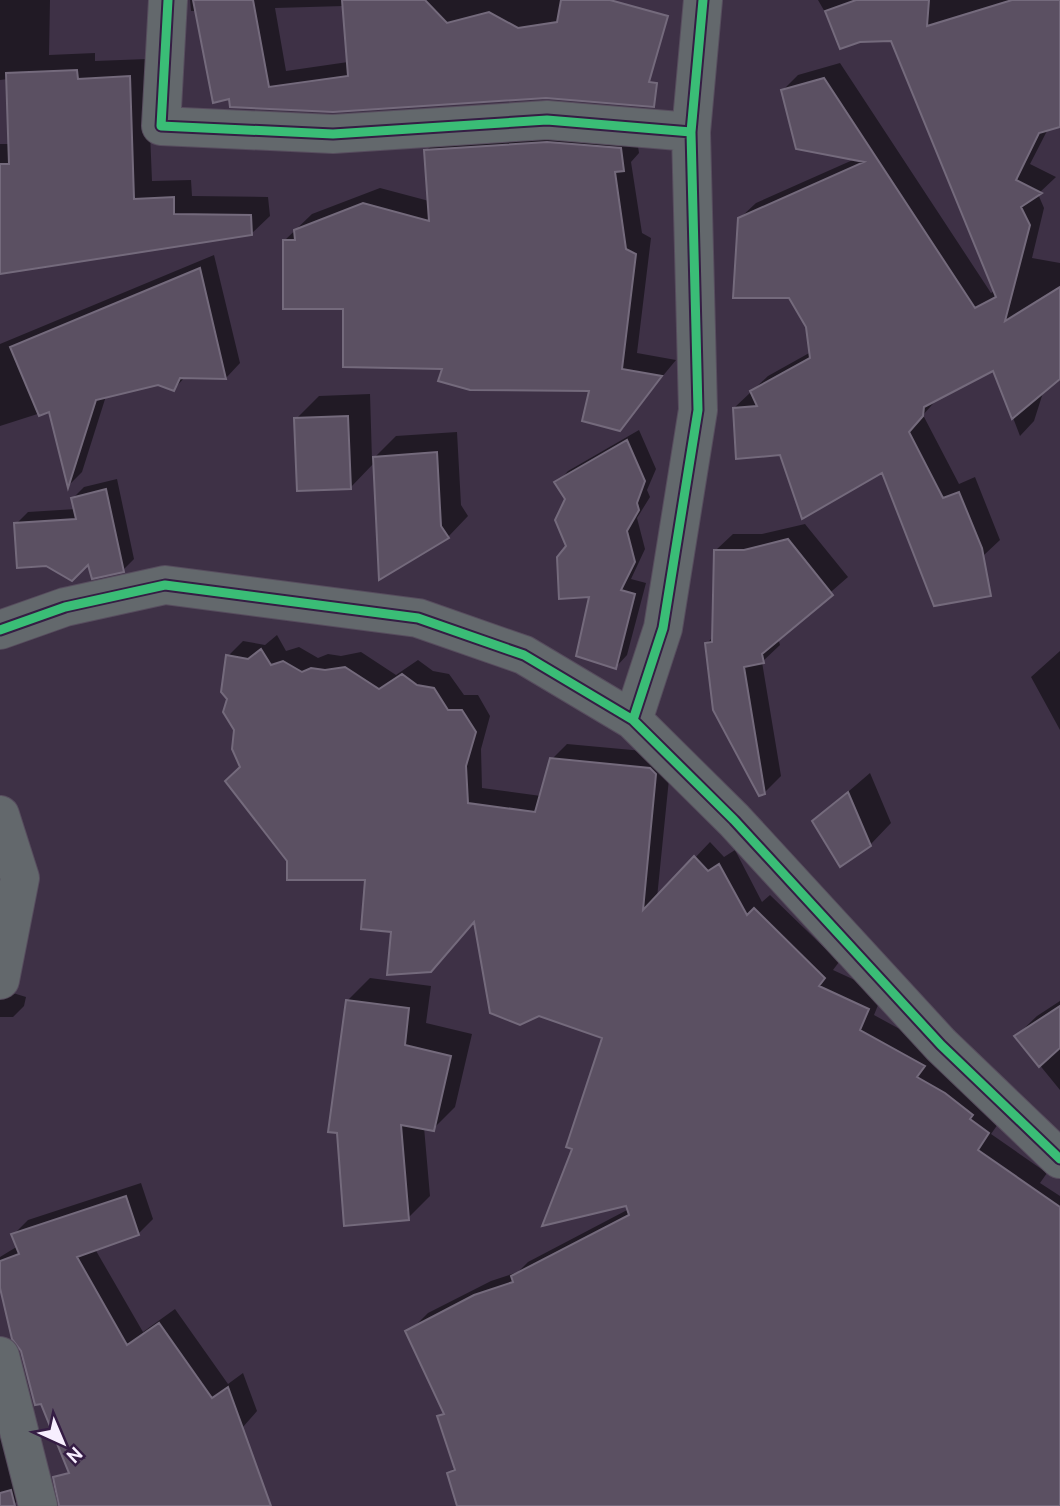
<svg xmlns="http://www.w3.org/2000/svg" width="1060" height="1506" viewBox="0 0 1060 1506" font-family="Cabin,sans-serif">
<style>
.shadow{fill:#0007;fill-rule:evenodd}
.building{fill:#5b5062;stroke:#746a7c;stroke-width:2}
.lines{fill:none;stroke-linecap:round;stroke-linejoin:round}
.street-casing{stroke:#574d5e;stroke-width:40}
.street{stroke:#63686c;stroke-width:38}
.cycleway-casing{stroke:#351d44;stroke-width:13}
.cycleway{stroke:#3abd76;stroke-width:9}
</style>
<rect width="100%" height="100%" fill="#3e3146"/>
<path class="shadow" d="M 0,0 L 50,0 L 49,55 L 95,53 L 95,61 L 147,59 L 152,181 L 191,180 L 192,196 L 268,197 L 270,216 L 251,234 L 0,272 L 0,144 L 10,144 L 8,79 L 0,80 Z
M 190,0 L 598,0 L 546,96 L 231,97 L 197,11 L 191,11 ZM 344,6 L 348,62 L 286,71 L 275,8 Z
M 818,0 L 1060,0 L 1060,125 L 1048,129 L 1030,164 L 1056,177 L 1038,194 L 1044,208 L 1032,258 L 1060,263 L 1060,380 L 1047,380 L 1034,421 L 1020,436 L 994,368 L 938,398 L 923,415 L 959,484 L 975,477 L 1000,540 L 984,555 L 928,583 L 883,470 L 781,453 L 734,408 L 768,376 L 811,352 L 808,326 L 740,218 L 756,203 L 855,159 L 783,90 L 798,75 L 840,63 L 991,293 L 995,291 L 892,39 L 859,40 L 844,45 Z
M 636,133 L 639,153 L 631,162 L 642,233 L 651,238 L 637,353 L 676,360 L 619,429 L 591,390 L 444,367 L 345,308 L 285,240 L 312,214 L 380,188 L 429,201 L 426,151 L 442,135 Z
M 214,255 L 240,363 L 226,378 L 186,376 L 174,389 L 158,383 L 106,396 L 82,472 L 69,485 L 50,410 L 0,426 L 0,344 Z
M 370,394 L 372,460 L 396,436 L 457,432 L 461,505 L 468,516 L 448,537 L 375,462 L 350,488 L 296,419 L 319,396 Z
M 639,430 L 656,469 L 647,490 L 650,497 L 637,518 L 645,549 L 631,579 L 646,583 L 627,655 L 616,667 L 592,595 L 568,546 L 567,499 L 557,483 L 568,471 Z
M 117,479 L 134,559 L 123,570 L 89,562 L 16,524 L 28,512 L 76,509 L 73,498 L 84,487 Z
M 805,524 L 848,577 L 778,638 L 780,645 L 762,662 L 781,776 L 765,792 L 707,643 L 714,636 L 716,550 L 733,534 L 762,534 Z
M 277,635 L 286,651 L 299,647 L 318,658 L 328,654 L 341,656 L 361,652 L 396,675 L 418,660 L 433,671 L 449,674 L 464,695 L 478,695 L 490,716 L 481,749 L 482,788 L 541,796 L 552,759 L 567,744 L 665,753 L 671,759 L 657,898 L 710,842 L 724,857 L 735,850 L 762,902 L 770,895 L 839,962 L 833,970 L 883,993 L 874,1015 L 938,1050 L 1003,1117 L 991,1134 L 1047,1173 L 1040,1183 L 1060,1196 L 1060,1506 L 459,1506 L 449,1473 L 456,1466 L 439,1417 L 445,1411 L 412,1329 L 428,1313 L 491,1281 L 518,1272 L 528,1262 L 629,1209 L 574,1147 L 604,1037 L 475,920 L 431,971 L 393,930 L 367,878 L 289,860 L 242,767 L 229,699 L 228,656 L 243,641 L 265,645 Z
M 1060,651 L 1060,730 L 1031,677 Z
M 870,773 L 891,823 L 870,845 L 814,821 Z
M 370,978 L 431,986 L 426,1023 L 472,1034 L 455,1107 L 433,1129 L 424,1127 L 430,1196 L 408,1218 L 348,1000 Z
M 0,989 L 26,997 L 24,1006 L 13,1017 L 0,1017 Z
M 1060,1001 L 1060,1090 L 1016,1036 L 1037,1016 Z
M 141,1183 L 153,1219 L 138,1234 L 95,1249 L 143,1332 L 175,1309 L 228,1384 L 243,1373 L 257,1411 L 173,1506 L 75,1506 L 71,1471 L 0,1288 L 0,1257 L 18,1246 L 13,1235 L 28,1220 Z
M 0,1418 L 28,1491 L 12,1506 L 0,1506 Z"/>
<path class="building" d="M 193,0 L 253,0 L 269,87 L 348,76 L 342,0 L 425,0 L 447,23 L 489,12 L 518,28 L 557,22 L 561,0 L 610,0 L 668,16 L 649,82 L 657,83 L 654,107 L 546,98 L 333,112 L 230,107 L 229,99 L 213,103 Z
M 856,0 L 929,0 L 927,26 L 1012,0 L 1060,0 L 1060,127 L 1039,133 L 1016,180 L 1042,193 L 1021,207 L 1030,225 L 1005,321 L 1060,287 L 1060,379 L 1012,419 L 993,371 L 924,407 L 923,416 L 909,432 L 943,498 L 959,492 L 982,548 L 991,596 L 934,606 L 882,473 L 802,519 L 780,455 L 736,459 L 733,408 L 757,406 L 750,391 L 810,358 L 806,327 L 789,298 L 733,298 L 738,218 L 864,162 L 796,149 L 781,90 L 824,78 L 975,308 L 996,297 L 891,41 L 860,42 L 840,49 L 825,11 Z
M 77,70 L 78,79 L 130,76 L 134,199 L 174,197 L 174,214 L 251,215 L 252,235 L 0,274 L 0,164 L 9,164 L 6,73 Z
M 547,142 L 621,148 L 624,171 L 615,172 L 626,249 L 636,254 L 622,369 L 662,376 L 620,431 L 582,421 L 589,391 L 470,390 L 438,381 L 442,369 L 343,367 L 343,309 L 283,309 L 283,240 L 295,240 L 294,230 L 363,203 L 429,221 L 424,150 Z
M 200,268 L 226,379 L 180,378 L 174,391 L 158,385 L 96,400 L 68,488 L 49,412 L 39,416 L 10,347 Z
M 348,416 L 351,489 L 297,491 L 294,418 Z
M 627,440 L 645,481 L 637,503 L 639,510 L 627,531 L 635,562 L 621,590 L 635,594 L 616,669 L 576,656 L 589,597 L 559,599 L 557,557 L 566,546 L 555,520 L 565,499 L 554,482 Z
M 437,452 L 441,526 L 449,538 L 379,580 L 373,457 Z
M 106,489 L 124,572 L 92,579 L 88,565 L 72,581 L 46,566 L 17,568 L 14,523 L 76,519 L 71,498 Z
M 788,539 L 833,595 L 762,654 L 764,663 L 744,667 L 765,794 L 759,796 L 713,710 L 705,643 L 712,642 L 714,550 L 744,550 Z
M 261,649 L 271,665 L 283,661 L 302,672 L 311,668 L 325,670 L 345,667 L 379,689 L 402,674 L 417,685 L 434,688 L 448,710 L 462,710 L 476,732 L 466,766 L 468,803 L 535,812 L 550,758 L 650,768 L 656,774 L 643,910 L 694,856 L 708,871 L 719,864 L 747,915 L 754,908 L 825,978 L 819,986 L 869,1009 L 860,1030 L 925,1066 L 917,1077 L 945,1093 L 973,1115 L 970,1119 L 989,1133 L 978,1150 L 1060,1207 L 1060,1506 L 457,1506 L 447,1473 L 455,1470 L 437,1416 L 444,1414 L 405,1331 L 474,1295 L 513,1282 L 511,1276 L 629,1215 L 626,1206 L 542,1226 L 572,1149 L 566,1147 L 602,1038 L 539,1016 L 520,1025 L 490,1013 L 474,922 L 431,972 L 387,975 L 391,932 L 361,929 L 365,880 L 287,880 L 287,861 L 225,781 L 240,767 L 232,749 L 234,730 L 223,712 L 227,699 L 221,692 L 226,655 L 248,659 Z
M 848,792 L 871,846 L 840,867 L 812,821 Z
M 346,1000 L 409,1008 L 405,1045 L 451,1056 L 434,1131 L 401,1125 L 409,1220 L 344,1226 L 337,1133 L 328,1132 Z
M 1060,1006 L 1060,1048 L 1039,1067 L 1014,1036 Z
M 126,1196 L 139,1235 L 77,1257 L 127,1345 L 159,1323 L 212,1398 L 228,1387 L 271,1506 L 59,1506 L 53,1477 L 69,1473 L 41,1404 L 35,1405 L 21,1351 L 12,1339 L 0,1288 L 0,1261 L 19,1254 L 11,1234 Z
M 11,1490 L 15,1506 L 0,1506 L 0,1493 Z"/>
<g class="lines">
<defs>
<path id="street" d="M 168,0 L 161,126 L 333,134 L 547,120 L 691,132
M 0,630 L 65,607 L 165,585 L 418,618 L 524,655 L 633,720 L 734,820 L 941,1045 L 1060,1159
M 633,720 L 663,628 L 698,410 L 691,132 L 703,0
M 0,815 L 20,878 L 0,980
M 0,1356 L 38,1506"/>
</defs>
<use href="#street" class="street-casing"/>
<use href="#street" class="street"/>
<defs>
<path id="cycleway" d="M 168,0 L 161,126 L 333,134 L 547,120 L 691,132
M 0,630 L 65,607 L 165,585 L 418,618 L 524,655 L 633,720 L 734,820 L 941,1045 L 1060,1159
M 633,720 L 663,628 L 698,410 L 691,132 L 703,0"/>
</defs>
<use href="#cycleway" class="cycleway-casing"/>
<use href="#cycleway" class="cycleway"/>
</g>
<g transform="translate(63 1443) rotate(136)" stroke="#351d44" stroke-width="5" paint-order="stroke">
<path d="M0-5L12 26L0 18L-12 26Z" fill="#f7eefe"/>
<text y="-10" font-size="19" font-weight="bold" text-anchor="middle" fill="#f7eefe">N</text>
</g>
</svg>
